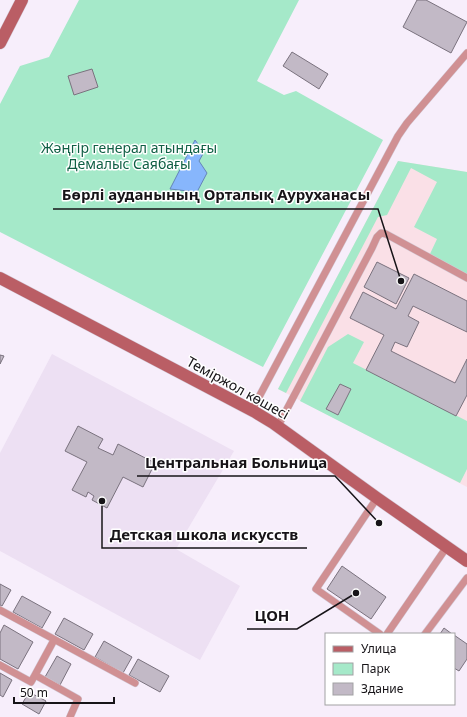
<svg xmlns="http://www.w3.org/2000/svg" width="467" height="717" viewBox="0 0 467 717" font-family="'Noto Sans',sans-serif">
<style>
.built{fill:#ede0f3}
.medical{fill:#fae0e7}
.green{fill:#a5e9c9}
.water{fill:#87b6fc;stroke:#6585b8}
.building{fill:#c2b9c6;stroke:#7a727e}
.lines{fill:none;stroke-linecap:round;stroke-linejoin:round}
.lane-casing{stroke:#d3cbd7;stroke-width:8}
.secondary-casing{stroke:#d3cbd7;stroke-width:13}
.lane{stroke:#d09093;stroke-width:7}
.secondary{stroke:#ba5e65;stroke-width:12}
.labels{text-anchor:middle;stroke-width:3;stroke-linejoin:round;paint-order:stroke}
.park-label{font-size:14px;fill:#0f5f44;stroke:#fff}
.street-label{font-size:14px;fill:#171418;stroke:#fff}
.leader{fill:none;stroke:#171418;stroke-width:1.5}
.callout-dot{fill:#171418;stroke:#fff;stroke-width:1.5}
.callout-label{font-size:15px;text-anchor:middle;font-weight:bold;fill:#171418;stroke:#fff;stroke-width:3;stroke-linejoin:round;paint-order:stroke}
</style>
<rect width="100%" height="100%" fill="#f7eefb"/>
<path class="built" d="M 52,354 L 234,451 L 176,549 L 240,586 L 200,660 L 0,551 L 0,453 Z"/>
<path class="medical" d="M 398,161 L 467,172 L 467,487 L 278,389 Z"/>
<path class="green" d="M 79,0 L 299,0 L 257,81 L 284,95 L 296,91 L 383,140 L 263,367 L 0,232 L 0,104 L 20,66 L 49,57 Z
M 398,161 L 467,172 L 467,275 L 429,256 L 437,239 L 414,227 L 437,182 L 411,168 L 387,215 L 378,217 L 286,393 L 278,389 Z
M 348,334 L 364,342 L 353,363 L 467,421 L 467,469 L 460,483 L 300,401 L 328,347 Z"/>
<path class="water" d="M 195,140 L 204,152 L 199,161 L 207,173 L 197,192 L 170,189 Z"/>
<path class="building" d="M 417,0 L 426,0 L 467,22 L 451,53 L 403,27 Z
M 292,52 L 328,74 L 319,89 L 283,66 Z
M 92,69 L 98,87 L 74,95 L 68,76 Z
M 377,262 L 409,278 L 396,304 L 364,287 Z
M 414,274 L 467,301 L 467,332 L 413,306 L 408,316 L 419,322 L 407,347 L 395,342 L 391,351 L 455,383 L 467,359 L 467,395 L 456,416 L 366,370 L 384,335 L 350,318 L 363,292 L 396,309 Z
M 0,355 L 4,356 L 0,364 Z
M 340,384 L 351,389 L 338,415 L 326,409 Z
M 78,426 L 103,439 L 98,448 L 113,455 L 118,444 L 155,463 L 143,487 L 123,477 L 107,508 L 92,500 L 94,496 L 88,492 L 86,497 L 72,490 L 87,462 L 65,451 Z
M 342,566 L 386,597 L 371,619 L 327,589 Z
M 0,584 L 11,590 L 2,606 L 0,605 Z
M 22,596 L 51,612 L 42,628 L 13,612 Z
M 64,618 L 93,634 L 84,650 L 55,634 Z
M 4,625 L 33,642 L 18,669 L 0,659 L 0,633 Z
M 444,628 L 452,634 L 440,634 Z
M 454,635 L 467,644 L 467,659 L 459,671 L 454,668 Z
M 104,641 L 132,657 L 123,673 L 95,657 Z
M 57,656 L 71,664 L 60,685 L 45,677 Z
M 138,659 L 169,676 L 160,692 L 129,675 Z
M 0,673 L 12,680 L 3,697 L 0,695 Z
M 29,692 L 46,701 L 39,714 L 22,704 Z"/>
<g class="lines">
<defs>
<path id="lane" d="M 252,410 L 398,136 L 407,123 L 467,53
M 278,426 L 372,248 L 377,237 L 381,233 L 386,234 L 467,278
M 377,498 L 316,589 L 380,634
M 0,610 L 135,683
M 387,634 L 446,548
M 425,634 L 467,578
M 0,665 L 31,682 L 35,675 L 78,699 L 70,717
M 35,675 L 54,640"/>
<path id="secondary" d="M 0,43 L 22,0
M 0,278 L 255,412 L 273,423 L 377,498 L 467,561"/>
</defs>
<use href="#lane" class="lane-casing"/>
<use href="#secondary" class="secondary-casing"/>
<use href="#lane" class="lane"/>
<use href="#secondary" class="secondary"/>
</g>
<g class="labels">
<g class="park-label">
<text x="129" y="153">Жәңгір генерал атындағы<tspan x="129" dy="16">Демалыс Саябағы</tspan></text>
</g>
<g class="street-label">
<text transform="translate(238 388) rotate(29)" y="5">Теміржол көшесі</text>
</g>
</g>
<path class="leader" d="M401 281L378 209H53M379 523L335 476H137M102 501L102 548H307M356 593L297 629H247"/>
<g class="callout-dot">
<circle cx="401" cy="281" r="4"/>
<circle cx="379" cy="523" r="4"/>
<circle cx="102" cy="501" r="4"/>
<circle cx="356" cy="593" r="4"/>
</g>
<g class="callout-label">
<text x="216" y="200">Бөрлі ауданының Орталық Ауруханасы</text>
<text x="236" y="468">Центральная Больница</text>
<text x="204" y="540">Детская школа искусств</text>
<text x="272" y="621">ЦОН</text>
</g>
<rect x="325" y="633" width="130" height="72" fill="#ffffff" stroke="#a2a1a3"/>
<rect x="333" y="646" width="20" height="6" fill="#ba5e65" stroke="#a2a1a3"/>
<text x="361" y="653" font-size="12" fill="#171418">Улица</text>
<rect x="333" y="663" width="20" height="12" fill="#a5e9c9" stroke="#a2a1a3"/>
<text x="361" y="673" font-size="12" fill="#171418">Парк</text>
<rect x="333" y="683" width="20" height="12" fill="#c2b9c6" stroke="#a2a1a3"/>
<text x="361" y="693" font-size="12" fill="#171418">Здание</text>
<path d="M14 697v6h100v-6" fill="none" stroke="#171418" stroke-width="2"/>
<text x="20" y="697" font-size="12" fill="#171418" stroke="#ffffff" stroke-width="3" paint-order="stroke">50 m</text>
</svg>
